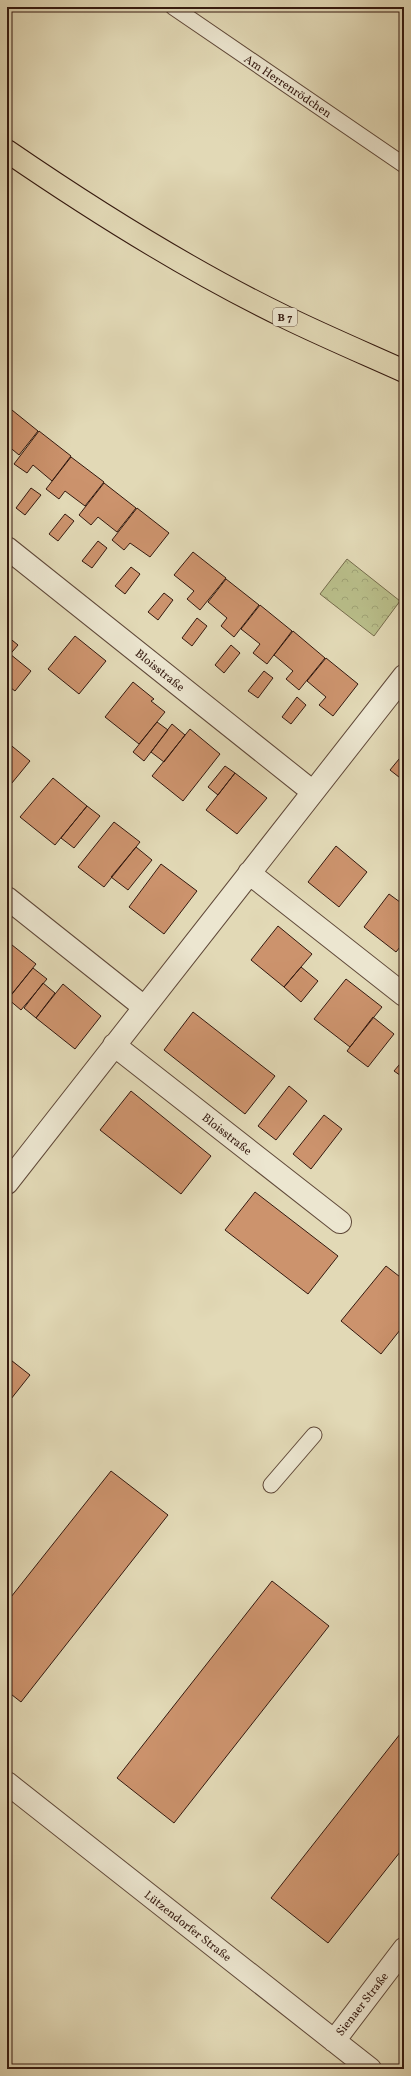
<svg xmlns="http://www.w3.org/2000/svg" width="411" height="2076" viewBox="0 0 411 2076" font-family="Vollkorn,serif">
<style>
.park{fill:url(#park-crowns);stroke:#766c4c}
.building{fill:#cc936d;stroke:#34190f}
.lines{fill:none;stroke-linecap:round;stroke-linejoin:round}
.lane-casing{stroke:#604939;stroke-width:17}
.street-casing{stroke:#604939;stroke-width:24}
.primary-casing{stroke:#34190f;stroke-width:24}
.lane{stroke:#ece6d0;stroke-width:15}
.street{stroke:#ece6d0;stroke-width:22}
.primary{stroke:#e2d9b6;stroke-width:22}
.labels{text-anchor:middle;stroke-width:4;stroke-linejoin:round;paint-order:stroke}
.shield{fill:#ece6d0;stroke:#6b5649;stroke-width:1}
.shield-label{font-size:11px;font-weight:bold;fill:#34190f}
.street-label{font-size:12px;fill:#34190f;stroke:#ece6d0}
</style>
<defs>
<pattern id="park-crowns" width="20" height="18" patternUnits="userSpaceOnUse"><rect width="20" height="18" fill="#b9be8a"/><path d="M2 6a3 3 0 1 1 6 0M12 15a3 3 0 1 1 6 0" fill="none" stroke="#a0a376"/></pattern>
</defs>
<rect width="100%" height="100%" fill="#e2d9b6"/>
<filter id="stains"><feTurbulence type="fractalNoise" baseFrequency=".005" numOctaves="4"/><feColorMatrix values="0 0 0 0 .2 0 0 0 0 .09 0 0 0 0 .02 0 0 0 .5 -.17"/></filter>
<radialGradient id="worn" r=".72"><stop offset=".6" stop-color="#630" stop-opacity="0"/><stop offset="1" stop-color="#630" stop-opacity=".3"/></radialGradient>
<path class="park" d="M 347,559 L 400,601 L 374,636 L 320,594 Z"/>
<path class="building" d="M 7,406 L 38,431 L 19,455 L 7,445 Z
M 39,431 L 71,456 L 52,481 L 33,465 L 27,473 L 14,464 Z
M 71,457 L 104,482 L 85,506 L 65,491 L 59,499 L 46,489 Z
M 104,483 L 136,508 L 117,532 L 98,517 L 91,525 L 79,515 Z
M 31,488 L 41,495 L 25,515 L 16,508 Z
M 137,508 L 169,533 L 150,557 L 130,543 L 124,550 L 112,540 Z
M 65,514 L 74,521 L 58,541 L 49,534 Z
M 98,541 L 107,548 L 92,568 L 82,561 Z
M 193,552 L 226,578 L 200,610 L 187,599 L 194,591 L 174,575 Z
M 131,567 L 140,574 L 125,594 L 115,586 Z
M 226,579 L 259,605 L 234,637 L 221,626 L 227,618 L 208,602 Z
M 164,593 L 173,600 L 158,620 L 148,612 Z
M 260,605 L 292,631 L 267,664 L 253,653 L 260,644 L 241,629 Z
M 197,618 L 207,626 L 192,646 L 182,638 Z
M 293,631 L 325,658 L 299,690 L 286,679 L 293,671 L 274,655 Z
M 7,636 L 18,645 L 7,658 Z
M 75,636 L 106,661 L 79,694 L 48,669 Z
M 231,645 L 240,653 L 224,673 L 215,665 Z
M 10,654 L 31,671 L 15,691 L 7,685 L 7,658 Z
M 326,658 L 358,684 L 333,716 L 319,705 L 326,697 L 307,681 Z
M 264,671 L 273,678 L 258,698 L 248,691 Z
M 133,682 L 154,699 L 151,701 L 165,712 L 139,744 L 105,717 Z
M 297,697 L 306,705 L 291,724 L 282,717 Z
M 157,722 L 168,730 L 144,761 L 133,752 Z
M 172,724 L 185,735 L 164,762 L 151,752 Z
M 190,729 L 220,754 L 183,801 L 152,776 Z
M 7,742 L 30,761 L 7,789 Z
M 404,753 L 404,781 L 390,770 Z
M 225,766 L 235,773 L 218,795 L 208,787 Z
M 235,773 L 267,798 L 237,834 L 206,810 Z
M 53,778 L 87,806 L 55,845 L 20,817 Z
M 87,806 L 100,816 L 74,848 L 61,838 Z
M 114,822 L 140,842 L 104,887 L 78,867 Z
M 336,846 L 367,872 L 339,907 L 308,882 Z
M 136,847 L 152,860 L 128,890 L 111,877 Z
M 161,864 L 197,891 L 164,934 L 129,907 Z
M 389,894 L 404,905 L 404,942 L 396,952 L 364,927 Z
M 278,926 L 312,954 L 284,987 L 251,960 Z
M 7,941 L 36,964 L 11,995 L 7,992 Z
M 301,967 L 318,981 L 301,1002 L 284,987 Z
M 33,968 L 47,979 L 21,1010 L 8,999 Z
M 346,979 L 382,1007 L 350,1047 L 314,1019 Z
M 43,983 L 55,993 L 36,1018 L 24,1008 Z
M 63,984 L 101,1016 L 75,1049 L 36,1018 Z
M 193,1012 L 275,1076 L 245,1114 L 164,1050 Z
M 373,1017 L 394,1034 L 368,1067 L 347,1051 Z
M 404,1059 L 404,1078 L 394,1071 Z
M 289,1086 L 307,1101 L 276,1140 L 258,1126 Z
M 131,1091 L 211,1156 L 181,1194 L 100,1130 Z
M 324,1115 L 342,1129 L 311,1169 L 293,1154 Z
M 255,1192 L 338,1256 L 308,1294 L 225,1230 Z
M 386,1266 L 404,1280 L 404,1325 L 381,1354 L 341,1321 Z
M 7,1357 L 30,1375 L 7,1404 Z
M 111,1471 L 168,1515 L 21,1702 L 7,1691 L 7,1602 Z
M 272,1581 L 329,1626 L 174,1823 L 117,1778 Z
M 404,1729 L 404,1847 L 328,1943 L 271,1898 Z"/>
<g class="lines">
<defs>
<path id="lane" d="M 173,7 L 404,165
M 271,1485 L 314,1435"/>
<path id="street" d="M 7,548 L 313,792
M 249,873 L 404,995
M 7,898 L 144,1007
M 114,1045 L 340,1222
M 7,1183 L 404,676
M 7,1783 L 370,2069
M 334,2041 L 404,1949"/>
<path id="primary" d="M 7,151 C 96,212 188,270 285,317 C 324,336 364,353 404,371"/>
</defs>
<use href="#lane" class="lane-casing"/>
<use href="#street" class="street-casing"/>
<use href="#primary" class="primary-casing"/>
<use href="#lane" class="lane"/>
<use href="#street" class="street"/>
<use href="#primary" class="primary"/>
</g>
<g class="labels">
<rect class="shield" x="273" y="308" width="24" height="18" rx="3"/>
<g class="shield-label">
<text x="285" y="321">B 7</text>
</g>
<g class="street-label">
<text transform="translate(288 86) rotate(34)" y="4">Am Herrenrödchen</text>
<text transform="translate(160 670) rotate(39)" y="4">Bloisstraße</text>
<text transform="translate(227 1134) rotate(38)" y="4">Bloisstraße</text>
<text transform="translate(188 1926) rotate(38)" y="4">Lützendorfer Straße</text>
<text transform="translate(362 2004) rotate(-52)" y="4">Sienaer Straße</text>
</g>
</g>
<rect width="411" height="2076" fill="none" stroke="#e2d9b6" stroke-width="24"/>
<rect x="8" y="8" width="395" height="2060" fill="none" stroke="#34190f" stroke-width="2"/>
<rect x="12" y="12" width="387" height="2052" fill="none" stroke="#34190f"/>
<rect width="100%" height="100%" filter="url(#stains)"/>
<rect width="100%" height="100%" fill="url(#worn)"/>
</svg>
